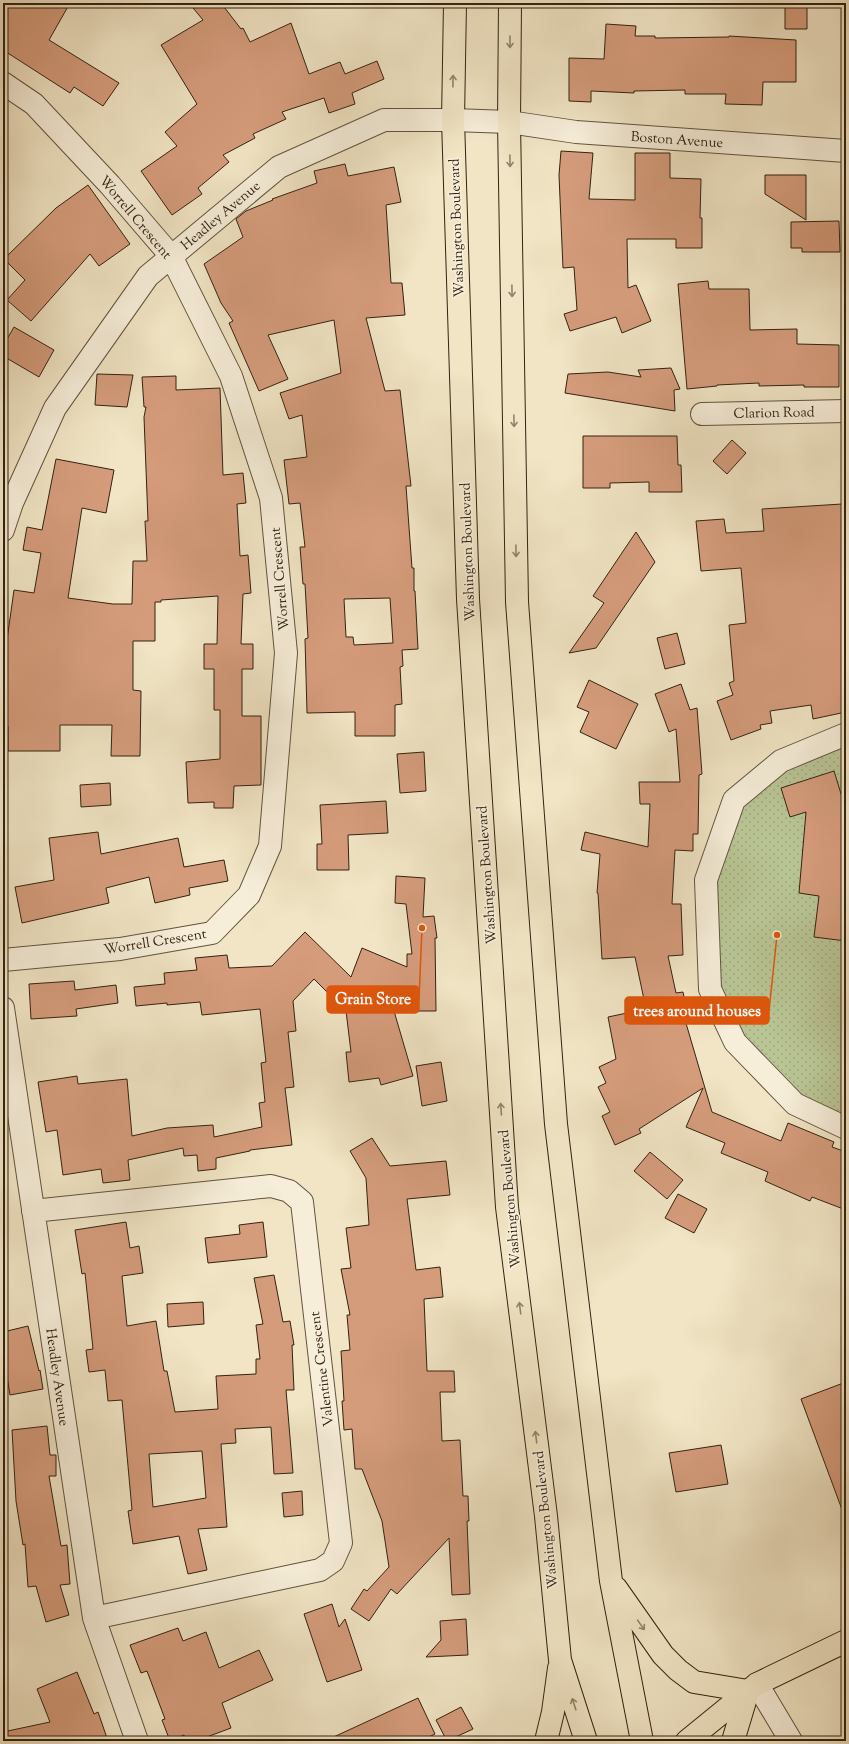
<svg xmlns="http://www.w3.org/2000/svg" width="849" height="1744" viewBox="0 0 849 1744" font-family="'Sorts Mill Goudy',serif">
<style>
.park{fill:url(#park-dots);stroke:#767453}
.building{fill:#d59c7c;stroke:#321;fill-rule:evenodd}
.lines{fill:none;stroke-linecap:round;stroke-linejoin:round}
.minor-casing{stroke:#62533e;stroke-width:24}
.major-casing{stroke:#321;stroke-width:24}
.highway-casing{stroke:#321;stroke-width:24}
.minor{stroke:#f6eed9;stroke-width:22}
.major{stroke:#f1e5c5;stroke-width:22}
.highway{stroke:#f1e5c5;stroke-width:22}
.oneway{stroke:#92846b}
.labels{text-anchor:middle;stroke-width:3.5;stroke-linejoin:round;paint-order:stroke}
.street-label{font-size:14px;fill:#321;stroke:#f6eed9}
.leader{fill:none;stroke:#df560c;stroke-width:1.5}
.callout-dot{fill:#df560c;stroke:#f6eed9;stroke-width:1.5}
.callout{fill:#df560c;stroke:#df560c;stroke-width:1.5}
.callout-label{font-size:15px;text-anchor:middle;font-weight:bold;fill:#fff}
</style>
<defs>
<pattern id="park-dots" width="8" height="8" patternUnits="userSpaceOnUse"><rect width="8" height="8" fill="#b9c595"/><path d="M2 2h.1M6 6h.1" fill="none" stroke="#a0a97f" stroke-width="1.8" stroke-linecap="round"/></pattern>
</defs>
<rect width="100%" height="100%" fill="#f1e5c5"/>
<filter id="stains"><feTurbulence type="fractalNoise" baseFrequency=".005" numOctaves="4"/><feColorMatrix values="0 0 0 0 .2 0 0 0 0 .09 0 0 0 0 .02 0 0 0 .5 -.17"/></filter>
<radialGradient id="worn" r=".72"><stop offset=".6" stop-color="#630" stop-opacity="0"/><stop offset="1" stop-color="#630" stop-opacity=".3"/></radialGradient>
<path class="park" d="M 846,734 L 846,1128 L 795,1104 L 735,1042 L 710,989 L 706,880 L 734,800 Z"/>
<path class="building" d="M 8,3 L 70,3 L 49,40 L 119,83 L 103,106 L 74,87 L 70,93 L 3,50 L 3,11 Z
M 189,3 L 221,3 L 241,29 L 243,28 L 250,42 L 291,23 L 309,74 L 340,62 L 345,74 L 377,61 L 384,79 L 352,93 L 355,104 L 329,113 L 324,98 L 282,112 L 286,119 L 253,134 L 255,138 L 223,155 L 229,162 L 198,188 L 202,194 L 172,215 L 141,171 L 177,146 L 165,132 L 197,104 L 161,45 L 203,20 Z
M 785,3 L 807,3 L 807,29 L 785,29 Z
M 606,24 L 636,26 L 635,36 L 655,36 L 655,38 L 729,37 L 729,36 L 796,40 L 796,82 L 763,82 L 762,105 L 725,104 L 726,94 L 685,94 L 685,90 L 634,91 L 634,93 L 591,91 L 591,102 L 569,101 L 569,58 L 604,59 Z
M 561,151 L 593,153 L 589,199 L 635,200 L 635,153 L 670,153 L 670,178 L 701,179 L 700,218 L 702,218 L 702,248 L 676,248 L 676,239 L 627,239 L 628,288 L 636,285 L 651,321 L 622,333 L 616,317 L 570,331 L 564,314 L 577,310 L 574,267 L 563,268 L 559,175 Z
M 345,164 L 348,176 L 394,167 L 401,202 L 386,205 L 391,283 L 402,283 L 405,315 L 366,318 L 385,391 L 400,390 L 411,486 L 406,486 L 412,568 L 414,568 L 414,591 L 415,591 L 418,649 L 402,650 L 403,666 L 400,667 L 402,704 L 395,705 L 395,736 L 355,736 L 355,712 L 307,713 L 305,639 L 308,638 L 305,584 L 303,584 L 300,547 L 305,547 L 300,503 L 289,504 L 284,460 L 307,457 L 302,415 L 289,419 L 280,393 L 341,373 L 334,320 L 268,335 L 288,379 L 259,391 L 229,323 L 233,321 L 221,303 L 204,264 L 243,237 L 236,219 L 246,211 L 273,200 L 272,199 L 317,183 L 314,171 ZM 390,598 L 393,643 L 354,645 L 353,637 L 346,637 L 344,599 Z
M 765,175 L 806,175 L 806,220 L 765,194 Z
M 88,185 L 130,244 L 99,266 L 90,254 L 31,321 L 7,300 L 25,280 L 4,259 L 56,208 Z
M 839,221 L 840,252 L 802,252 L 802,248 L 791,248 L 791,222 Z
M 708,281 L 709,289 L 749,289 L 750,330 L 797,329 L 797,344 L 839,345 L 839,387 L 804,387 L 804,385 L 759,386 L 759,383 L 717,385 L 717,386 L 687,389 L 678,284 Z
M 14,327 L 54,350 L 39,377 L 3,356 L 3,346 Z
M 671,368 L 680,389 L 674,390 L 675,411 L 565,393 L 568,374 L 608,372 L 641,377 L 638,370 Z
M 97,374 L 133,375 L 127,407 L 95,405 Z
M 176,376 L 176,390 L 220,388 L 223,475 L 243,473 L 246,503 L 237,504 L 240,556 L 248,555 L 251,593 L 243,594 L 241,644 L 253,644 L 253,669 L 242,669 L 242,716 L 261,716 L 261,785 L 234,786 L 233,808 L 214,808 L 214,802 L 188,803 L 186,762 L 220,759 L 220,710 L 214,710 L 214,669 L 204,669 L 204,644 L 217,644 L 218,596 L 161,600 L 161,602 L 155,602 L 155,641 L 133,641 L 133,690 L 141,691 L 140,756 L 111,756 L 112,725 L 60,725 L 60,751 L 8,751 L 8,726 L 3,726 L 3,647 L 6,647 L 14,590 L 34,593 L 41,553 L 23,550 L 27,527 L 42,530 L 56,459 L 114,470 L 106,513 L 82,508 L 68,598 L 113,604 L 132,604 L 133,561 L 147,561 L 145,521 L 148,521 L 144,417 L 146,407 L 144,407 L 142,377 Z
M 583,436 L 677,436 L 678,465 L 681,465 L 682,492 L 649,492 L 649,482 L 610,483 L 610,488 L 583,488 Z
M 732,440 L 746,453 L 727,474 L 713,461 Z
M 842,504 L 846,550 L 846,712 L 813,719 L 811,705 L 770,711 L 772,723 L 760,725 L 761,729 L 731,740 L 717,701 L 733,695 L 729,683 L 734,681 L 729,625 L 746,623 L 741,568 L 701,571 L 696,521 L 724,519 L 726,533 L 764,531 L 762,509 Z
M 636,532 L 655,562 L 596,648 L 569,653 L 604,603 L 593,596 Z
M 677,633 L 685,664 L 665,669 L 657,638 Z
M 589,680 L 638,704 L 616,749 L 580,732 L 589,712 L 577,707 Z
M 681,684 L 690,710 L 697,708 L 702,774 L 699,775 L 698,834 L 693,834 L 693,851 L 675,850 L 672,904 L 681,904 L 683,955 L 668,956 L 676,993 L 683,992 L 687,1012 L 683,1013 L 712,1112 L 781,1141 L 788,1123 L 834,1142 L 832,1147 L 846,1152 L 846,1210 L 812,1197 L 810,1201 L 765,1181 L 768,1172 L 721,1153 L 725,1143 L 686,1127 L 703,1088 L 639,1129 L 641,1133 L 615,1145 L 602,1116 L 610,1112 L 598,1087 L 606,1083 L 599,1067 L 616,1059 L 608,1017 L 646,1009 L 635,957 L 602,959 L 598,893 L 597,893 L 600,854 L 581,850 L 585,832 L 648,847 L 650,804 L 640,804 L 639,782 L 680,782 L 676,729 L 669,732 L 655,694 Z
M 424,752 L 426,791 L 400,793 L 397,754 Z
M 834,771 L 846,810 L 846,941 L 814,937 L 819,896 L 799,893 L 806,812 L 790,817 L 781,788 Z
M 110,783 L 111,805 L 81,807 L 80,785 Z
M 386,801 L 388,833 L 348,835 L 349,870 L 317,870 L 317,844 L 322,844 L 320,805 Z
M 98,832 L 101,854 L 178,838 L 184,867 L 224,860 L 228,881 L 189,888 L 190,895 L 155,903 L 149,877 L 106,888 L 109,903 L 22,923 L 15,887 L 54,880 L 49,838 Z
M 396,876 L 425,878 L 423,917 L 434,916 L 437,938 L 435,938 L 436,1011 L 394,1011 L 413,1076 L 381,1085 L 379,1078 L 349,1082 L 346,1052 L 351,1052 L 346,1011 L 314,979 L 293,1001 L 296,1031 L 288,1032 L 294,1087 L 285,1088 L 292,1145 L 250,1150 L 250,1151 L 216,1158 L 216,1169 L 198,1171 L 197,1155 L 184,1156 L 183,1148 L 128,1160 L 130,1180 L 103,1183 L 101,1169 L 63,1175 L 57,1130 L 46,1132 L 38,1082 L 77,1076 L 78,1084 L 127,1079 L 132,1136 L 167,1128 L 213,1125 L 214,1137 L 262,1127 L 259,1103 L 265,1102 L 261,1063 L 266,1062 L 260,1009 L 202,1015 L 200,1002 L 167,1005 L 167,1003 L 136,1006 L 134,987 L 165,984 L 164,973 L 197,970 L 195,958 L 227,955 L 229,968 L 272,966 L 305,932 L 351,977 L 362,948 L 407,967 L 407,954 L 412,954 L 406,904 L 395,903 Z
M 74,981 L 75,990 L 116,985 L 118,1003 L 76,1009 L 77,1016 L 31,1019 L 29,984 Z
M 441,1062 L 447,1101 L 422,1106 L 416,1066 Z
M 372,1138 L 390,1166 L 446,1161 L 450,1195 L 407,1199 L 416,1270 L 440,1267 L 443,1297 L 424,1299 L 427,1371 L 454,1371 L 455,1392 L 440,1392 L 442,1441 L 460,1440 L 463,1496 L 468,1496 L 469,1521 L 467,1521 L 470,1594 L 452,1595 L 449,1538 L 397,1594 L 391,1589 L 369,1621 L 351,1609 L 364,1589 L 367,1591 L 389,1567 L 382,1521 L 362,1469 L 355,1469 L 352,1429 L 344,1430 L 342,1401 L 344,1401 L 341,1351 L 350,1350 L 347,1315 L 350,1315 L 341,1269 L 351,1268 L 346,1228 L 369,1225 L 366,1178 L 350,1151 Z
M 650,1152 L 683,1180 L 667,1199 L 634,1171 Z
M 678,1194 L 707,1209 L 694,1233 L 665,1218 Z
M 126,1222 L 130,1248 L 139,1246 L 143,1273 L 122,1276 L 127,1326 L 156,1321 L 164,1371 L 167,1371 L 175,1412 L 218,1409 L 216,1376 L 256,1374 L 256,1359 L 260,1359 L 256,1325 L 263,1324 L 254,1278 L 274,1275 L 283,1322 L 290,1321 L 294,1345 L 292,1345 L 294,1390 L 286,1390 L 293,1473 L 274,1474 L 271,1427 L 235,1429 L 236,1443 L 221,1444 L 227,1527 L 198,1529 L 207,1570 L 188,1574 L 179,1536 L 133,1544 L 128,1511 L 132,1510 L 122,1400 L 108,1401 L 105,1370 L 89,1372 L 86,1350 L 93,1349 L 85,1273 L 82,1274 L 75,1230 ZM 202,1451 L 206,1498 L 153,1507 L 149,1454 Z
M 263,1222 L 267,1257 L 208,1263 L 205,1238 L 240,1234 L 239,1225 Z
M 203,1302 L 204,1324 L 168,1327 L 167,1304 Z
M 28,1326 L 39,1371 L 40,1370 L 43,1389 L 10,1395 L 3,1352 L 3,1332 Z
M 846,1382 L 846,1515 L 844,1515 L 801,1399 Z
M 47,1426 L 50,1455 L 56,1455 L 56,1476 L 49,1476 L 61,1546 L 67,1545 L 70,1584 L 60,1585 L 69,1615 L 46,1622 L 36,1586 L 28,1587 L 25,1544 L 23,1545 L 16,1501 L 12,1430 Z
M 721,1445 L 728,1484 L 676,1492 L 669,1453 Z
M 302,1491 L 303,1515 L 284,1517 L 282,1493 Z
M 332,1604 L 339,1627 L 345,1619 L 362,1670 L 327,1682 L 304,1614 Z
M 466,1619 L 468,1655 L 426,1657 L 441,1640 L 440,1621 Z
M 178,1628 L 183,1641 L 206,1632 L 219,1668 L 259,1650 L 273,1680 L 222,1703 L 231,1728 L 196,1741 L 186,1741 L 184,1735 L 170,1741 L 162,1720 L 165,1719 L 147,1671 L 141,1673 L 130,1645 Z
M 77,1672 L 94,1714 L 98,1712 L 108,1741 L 3,1741 L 3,1732 L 50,1722 L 37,1689 Z
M 418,1698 L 435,1734 L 421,1741 L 325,1741 Z
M 461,1707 L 473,1729 L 447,1741 L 436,1720 Z"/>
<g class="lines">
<defs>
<path id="minor" d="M 3,83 L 34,104 L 110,185 L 171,256 L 231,376 L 271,498 L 286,653 L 270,846 L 249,895 L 212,933 L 120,949 L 3,960
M 702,414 L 846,411
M 3,530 L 12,503 L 55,408 L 148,276 L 279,167 L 384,120 L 453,120 L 509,122 L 576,132 L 846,151
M 846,734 L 781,761 L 734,800 L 706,880 L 710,989 L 735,1042 L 795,1104 L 846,1128
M 3,1008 L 94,1618 L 137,1741
M 33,1211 L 271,1186 L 289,1191 L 302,1202 L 341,1543 L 333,1561 L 320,1570 L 94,1618
M 757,1684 L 791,1741"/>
<path id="major" d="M 687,1741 L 757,1684 L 846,1641"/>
<path id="highway" d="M 455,3 L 453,120 L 468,599 L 507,1207 L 546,1516 L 560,1660 L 586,1741
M 510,3 L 509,122 L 517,602 L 556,1124 L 611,1581 L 642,1741
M 616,1588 L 663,1655 L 678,1670 L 694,1682 L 748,1691 L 733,1741
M 546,1741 L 553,1712 L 559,1668"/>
</defs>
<use href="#minor" class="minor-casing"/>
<use href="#major" class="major-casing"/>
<use href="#highway" class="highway-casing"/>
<use href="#minor" class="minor"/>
<use href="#major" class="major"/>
<use href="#highway" class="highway"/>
</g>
<defs><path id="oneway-shaft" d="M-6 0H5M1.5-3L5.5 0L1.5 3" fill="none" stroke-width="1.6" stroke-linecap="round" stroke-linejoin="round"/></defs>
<g class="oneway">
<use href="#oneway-shaft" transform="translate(510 42) rotate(90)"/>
<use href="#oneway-shaft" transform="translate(453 81) rotate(-89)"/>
<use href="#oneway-shaft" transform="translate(510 161) rotate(89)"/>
<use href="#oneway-shaft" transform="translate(512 291) rotate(89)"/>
<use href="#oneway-shaft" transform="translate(514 421) rotate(89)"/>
<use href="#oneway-shaft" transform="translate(516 551) rotate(89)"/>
<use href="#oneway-shaft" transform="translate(501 1109) rotate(-94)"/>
<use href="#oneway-shaft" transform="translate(520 1308) rotate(-97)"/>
<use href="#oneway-shaft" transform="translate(536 1437) rotate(-97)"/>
<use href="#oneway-shaft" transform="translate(641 1625) rotate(55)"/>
<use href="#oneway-shaft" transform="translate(574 1704) rotate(-108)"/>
</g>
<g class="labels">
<g class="street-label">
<text transform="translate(677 139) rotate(4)" y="5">Boston Avenue</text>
<text transform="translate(220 215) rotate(-40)" y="5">Headley Avenue</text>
<text transform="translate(136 217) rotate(50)" y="5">Worrell Crescent</text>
<text transform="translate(456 228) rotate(-92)" y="5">Washington Boulevard</text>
<text transform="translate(774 412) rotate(-1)" y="5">Clarion Road</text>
<text transform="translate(467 552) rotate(-92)" y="5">Washington Boulevard</text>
<text transform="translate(279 579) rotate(-95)" y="5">Worrell Crescent</text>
<text transform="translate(486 875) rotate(-94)" y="5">Washington Boulevard</text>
<text transform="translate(155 941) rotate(-9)" y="5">Worrell Crescent</text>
<text transform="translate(509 1199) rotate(-95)" y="5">Washington Boulevard</text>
<text transform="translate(321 1369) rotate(-97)" y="5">Valentine Crescent</text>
<text transform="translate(58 1377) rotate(82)" y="5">Headley Avenue</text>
<text transform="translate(545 1520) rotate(-96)" y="5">Washington Boulevard</text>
</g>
</g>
<path class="leader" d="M422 928L419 999M777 935L769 1011"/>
<g class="callout-dot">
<circle cx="422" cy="928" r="4"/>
<circle cx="777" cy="935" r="4"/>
</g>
<g class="callout">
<rect x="327" y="986" width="92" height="27" rx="4"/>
<rect x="625" y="997" width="144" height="27" rx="4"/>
</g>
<g class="callout-label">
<text x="373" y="1004">Grain Store</text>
<text x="697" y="1016">trees around houses</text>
</g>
<rect width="849" height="1744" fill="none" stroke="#f1e5c5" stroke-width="16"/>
<rect x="4" y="4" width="841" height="1736" fill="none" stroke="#321" stroke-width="2"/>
<rect x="8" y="8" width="833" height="1728" fill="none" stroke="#321"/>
<rect width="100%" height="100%" filter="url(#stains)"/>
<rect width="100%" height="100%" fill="url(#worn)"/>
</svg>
